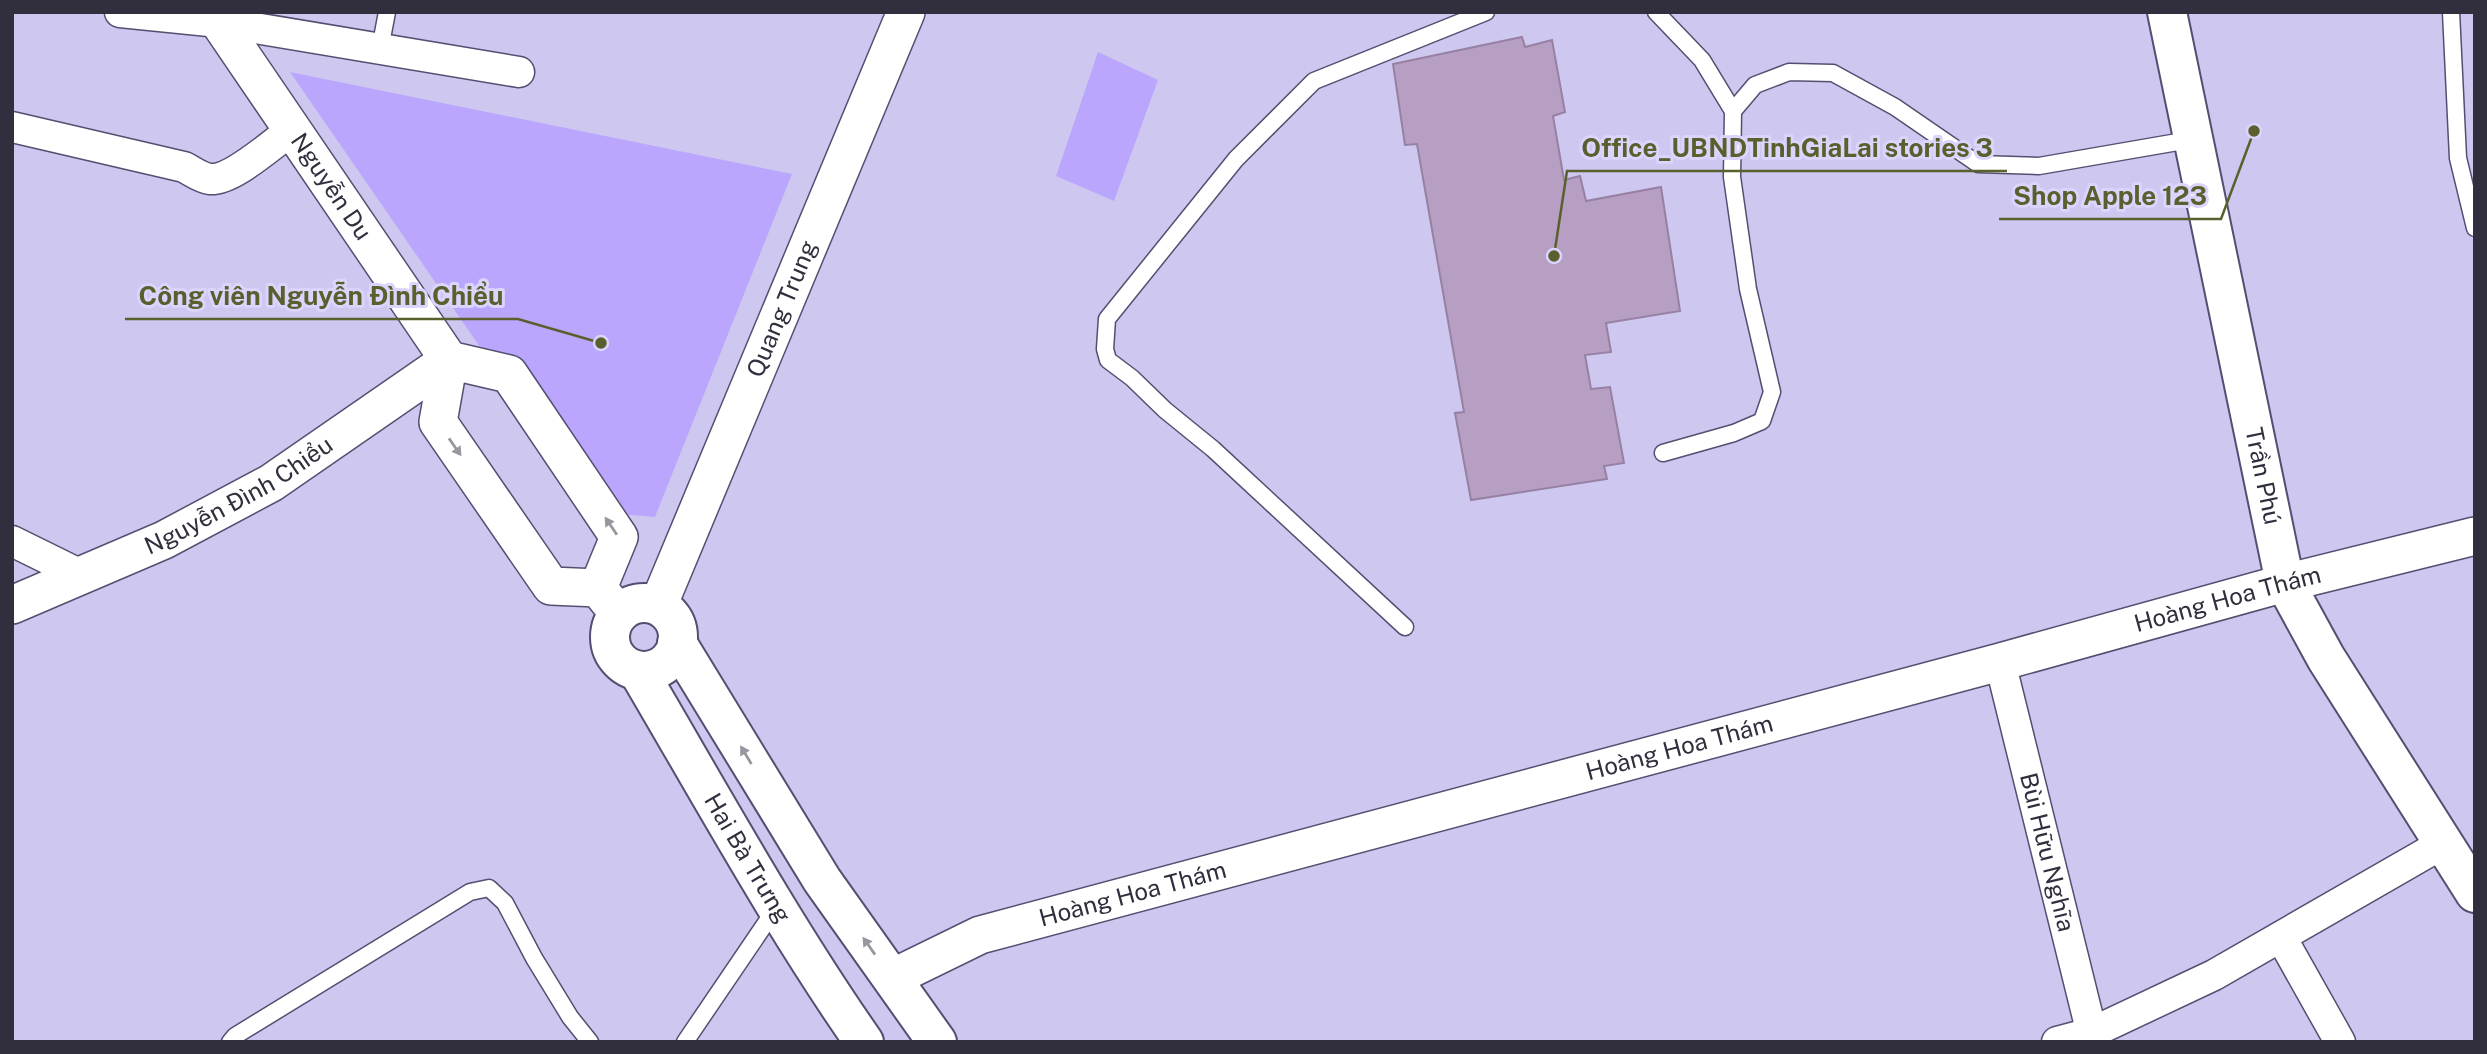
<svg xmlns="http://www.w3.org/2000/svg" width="2487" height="1054" viewBox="0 0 2487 1054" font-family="'Public Sans',sans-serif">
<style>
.green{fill:#baa7fd}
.building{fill:#b69fc2;stroke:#9781a3;stroke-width:2}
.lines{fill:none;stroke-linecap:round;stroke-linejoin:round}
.service-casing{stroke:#554e70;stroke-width:19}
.minor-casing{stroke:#554e70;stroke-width:33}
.tertiary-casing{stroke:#554e70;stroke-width:40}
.secondary-casing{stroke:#554e70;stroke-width:42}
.service{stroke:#fff;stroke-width:16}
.minor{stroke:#fff;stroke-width:30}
.tertiary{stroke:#fff;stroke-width:37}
.secondary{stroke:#fff;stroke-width:38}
.oneway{fill:#98969e}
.labels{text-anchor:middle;stroke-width:6;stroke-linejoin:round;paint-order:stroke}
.street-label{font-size:24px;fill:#312e3d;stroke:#dbd4fc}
.leader{fill:none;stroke:#5a5f2d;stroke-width:2.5}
.callout-dot{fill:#5a5f2d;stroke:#dbd4fc;stroke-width:2.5}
.callout-label{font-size:26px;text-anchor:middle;font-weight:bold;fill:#5a5f2d;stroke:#dbd4fc;stroke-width:6;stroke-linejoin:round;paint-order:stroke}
</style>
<rect width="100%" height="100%" fill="#cec7ef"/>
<path class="green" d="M 1098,52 L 1158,80 L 1114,201 L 1056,176 Z
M 290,72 L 792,174 L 655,517 L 594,512 Z"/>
<path class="building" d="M 1522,37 L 1525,47 L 1552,40 L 1565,112 L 1553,116 L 1564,180 L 1580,176 L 1586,201 L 1661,187 L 1680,311 L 1606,323 L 1611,352 L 1585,355 L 1591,389 L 1610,387 L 1624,463 L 1604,466 L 1607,479 L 1471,500 L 1455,413 L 1464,412 L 1417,144 L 1405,145 L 1393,64 Z"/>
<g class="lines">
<defs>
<path id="service" d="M 1656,12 L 1702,60 L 1733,111
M 2451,12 L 2458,158 L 2475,228
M 380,49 L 387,12
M 1663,453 L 1734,433 L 1762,421 L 1772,392 L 1748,289 L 1732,177 L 1733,111 L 1755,85 L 1789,72 L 1833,73 L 1895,107 L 1978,164 L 2039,166 L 2195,139
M 1405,627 L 1213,449 L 1165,410 L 1132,378 L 1108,360 L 1105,349 L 1107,319 L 1236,159 L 1314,81 L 1486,12
M 230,1042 L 235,1036 L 470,892 L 489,888 L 505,903 L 534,958 L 570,1017 L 590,1042
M 685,1042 L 776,908"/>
<g id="minor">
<path d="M 120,12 L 219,22 L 519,72"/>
<path d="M 12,127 L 184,167 C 192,171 201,178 210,179 C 232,181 273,143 292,130"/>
<path d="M 12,541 L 83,576"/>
<path id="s1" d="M 2000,662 L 2094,1042"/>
<path d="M 2281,937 L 2340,1042"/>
<path d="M 2057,1042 L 2091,1033 L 2214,975 L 2442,844"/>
</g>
<g id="tertiary">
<path id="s2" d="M 215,12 L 219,22 L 449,360 L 509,374 L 619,537 L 598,588"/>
<path d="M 449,360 L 438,422 L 551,586 L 598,588 L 619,614"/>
<path id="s3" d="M 12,605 L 164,540 L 271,483 L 449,360"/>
<path id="s4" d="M 658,606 L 906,12"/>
<path id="s5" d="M 892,978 L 980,935 L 2000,662 L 2285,583 L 2475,536"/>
</g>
<g id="secondary">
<path id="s6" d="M 2167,12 L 2285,583 L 2326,658 L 2475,893"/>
<circle cx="644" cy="637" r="34"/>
<path d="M 677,643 L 822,880 L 937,1042"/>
<path id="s7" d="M 638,671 C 711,795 781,923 864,1042"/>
</g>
</defs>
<use href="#service" class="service-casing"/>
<use href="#minor" class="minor-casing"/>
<use href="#tertiary" class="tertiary-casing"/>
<use href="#secondary" class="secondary-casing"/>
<use href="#service" class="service"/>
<use href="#minor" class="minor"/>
<use href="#tertiary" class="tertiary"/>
<use href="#secondary" class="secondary"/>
</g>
<defs><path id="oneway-solid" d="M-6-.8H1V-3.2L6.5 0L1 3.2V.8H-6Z" transform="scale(1.75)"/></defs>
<g class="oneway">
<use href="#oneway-solid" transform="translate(455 447) rotate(55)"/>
<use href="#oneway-solid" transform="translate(611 526) rotate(-124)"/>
<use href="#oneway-solid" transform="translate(746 755) rotate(-121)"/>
<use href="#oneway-solid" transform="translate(869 946) rotate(-125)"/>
</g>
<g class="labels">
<g class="street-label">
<text dy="8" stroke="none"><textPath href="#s2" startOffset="210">Nguyễn Du</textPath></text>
<text dy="8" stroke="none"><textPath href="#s4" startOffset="322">Quang Trung</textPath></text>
<text dy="8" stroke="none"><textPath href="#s6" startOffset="474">Trần Phú</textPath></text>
<text dy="8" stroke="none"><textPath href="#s3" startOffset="252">Nguyễn Đình Chiểu</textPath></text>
<text dy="8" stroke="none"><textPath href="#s5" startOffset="1390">Hoàng Hoa Thám</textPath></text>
<text dy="8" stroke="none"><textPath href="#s5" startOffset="822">Hoàng Hoa Thám</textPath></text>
<text dy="8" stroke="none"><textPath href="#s1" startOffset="196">Bùi Hữu Nghĩa</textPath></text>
<text dy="8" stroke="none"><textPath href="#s7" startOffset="217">Hai Bà Trưng</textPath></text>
<text dy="8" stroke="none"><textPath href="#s5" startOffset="256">Hoàng Hoa Thám</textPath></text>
</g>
</g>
<path class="leader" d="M1554 256L1567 171H2007M2254 131L2221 219H1999M601 343L518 319H125"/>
<g class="callout-dot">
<circle cx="1554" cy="256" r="7"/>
<circle cx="2254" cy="131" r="7"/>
<circle cx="601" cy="343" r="7"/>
</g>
<g class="callout-label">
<text x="1787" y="157">Office_UBNDTinhGiaLai stories 3</text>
<text x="2110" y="205">Shop Apple 123</text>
<text x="321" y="305">Công viên Nguyễn Đình Chiểu</text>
</g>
<rect width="2487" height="1054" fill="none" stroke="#312e3d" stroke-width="28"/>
</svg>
